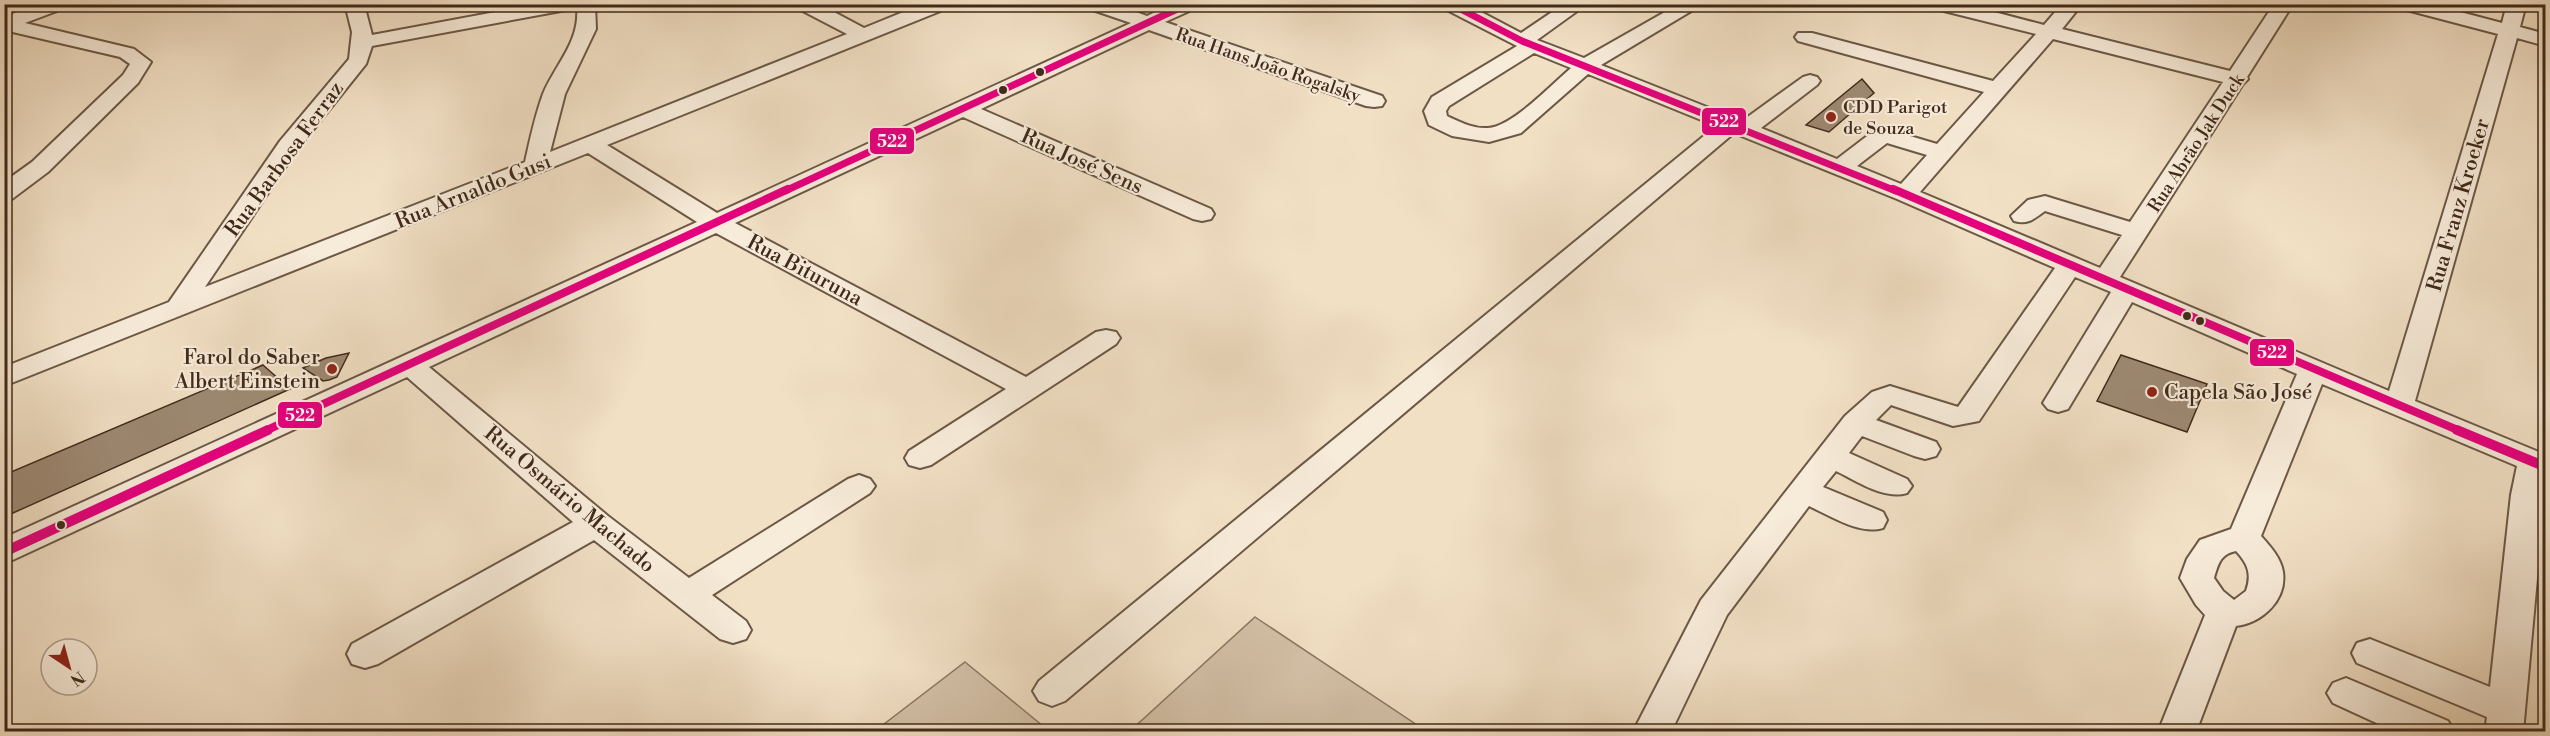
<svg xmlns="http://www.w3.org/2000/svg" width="2550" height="736" viewBox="0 0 2550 736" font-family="'Libre Bodoni',serif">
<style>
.green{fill:#d4c1a8;stroke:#8a7662;stroke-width:1.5}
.building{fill:#9d8973;stroke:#402a1b;stroke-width:1.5}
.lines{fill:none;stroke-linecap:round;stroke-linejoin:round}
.minor-casing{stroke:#6c5846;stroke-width:4}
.minor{fill:#f7ebd9;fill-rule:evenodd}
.bus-1-far2-casing{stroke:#f7ebd9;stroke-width:10}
.bus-1-far1-casing{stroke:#f7ebd9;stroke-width:13}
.bus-1-casing{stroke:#f7ebd9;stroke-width:15}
.bus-1-far2{stroke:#e5007d;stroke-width:7}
.bus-1-far1{stroke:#e5007d;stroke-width:8}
.bus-1{stroke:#e5007d;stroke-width:10}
.bus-dot{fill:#402a1b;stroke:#f7ebd9;stroke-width:2}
.poi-dot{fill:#8f2418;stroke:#f7ebd9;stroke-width:2}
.labels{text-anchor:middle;stroke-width:4.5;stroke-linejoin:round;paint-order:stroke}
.far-street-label{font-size:18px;fill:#402a1b;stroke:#f7ebd9}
.far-poi-label{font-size:18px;fill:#402a1b;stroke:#f7ebd9;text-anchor:start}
.street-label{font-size:21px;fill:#402a1b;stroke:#f7ebd9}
.poi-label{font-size:21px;fill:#402a1b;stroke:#f7ebd9;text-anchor:end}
.line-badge{stroke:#f7ebd9;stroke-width:2}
.badge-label{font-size:16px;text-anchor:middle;font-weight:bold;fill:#fff}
</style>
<rect width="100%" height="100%" fill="#f2e0c5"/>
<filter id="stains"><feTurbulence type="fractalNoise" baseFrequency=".00333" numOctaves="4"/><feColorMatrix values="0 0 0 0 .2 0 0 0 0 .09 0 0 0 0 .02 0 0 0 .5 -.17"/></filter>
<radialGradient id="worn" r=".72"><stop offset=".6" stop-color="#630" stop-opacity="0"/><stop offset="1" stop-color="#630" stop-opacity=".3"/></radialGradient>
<path class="green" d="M 1255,617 L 1426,731 L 1130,731 Z
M 965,662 L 1049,731 L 875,731 Z"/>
<path class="building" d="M 1862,79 L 1874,93 L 1829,132 L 1806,125 Z
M 349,353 L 337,377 L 329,380 L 323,381 L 303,368 L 326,358 Z
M 2121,355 L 2207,384 L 2187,432 L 2097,401 Z
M 263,365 L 290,389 L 4,517 L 4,475 Z"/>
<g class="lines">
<defs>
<path id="minor" d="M 39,4 L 67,4 L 65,8 L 25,23 L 134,49 L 151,62 L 138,83 L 48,172 L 12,199 L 4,201 L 4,182 L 32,162 L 123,75 L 130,64 L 120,57 L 4,30 L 4,17 Z
M 345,4 L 364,4 L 372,35 L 538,4 L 595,4 L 596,29 L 565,94 L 550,152 L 847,34 L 797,8 L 795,4 L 819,4 L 864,28 L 923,4 L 950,4 L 948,8 L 607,145 L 717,213 L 1131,23 L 1087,8 L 1085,4 L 1114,4 L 1147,16 L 1172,4 L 1198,4 L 1196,8 L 1165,22 L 1382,96 L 1385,101 L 1382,106 L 1374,107 L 1366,106 L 1149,30 L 981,109 L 1211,209 L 1214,214 L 1211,219 L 1202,221 L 1193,219 L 963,117 L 735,223 L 1026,377 L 1096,332 L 1106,330 L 1116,332 L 1120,338 L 1116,344 L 931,465 L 920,468 L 909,465 L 905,458 L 909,451 L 1006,389 L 716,233 L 429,367 L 608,516 L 689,578 L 848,479 L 859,475 L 870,479 L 875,486 L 870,493 L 712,595 L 746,621 L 751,630 L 746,639 L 733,643 L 720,639 L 594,540 L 378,664 L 365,668 L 352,664 L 347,654 L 352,644 L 573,522 L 407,377 L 4,564 L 4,538 L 697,222 L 588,153 L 4,386 L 4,367 L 169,302 L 280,141 L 349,59 L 352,32 ZM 577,8 C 580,42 555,65 543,94 C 535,116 530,139 525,162 L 205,287 L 297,150 L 366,64 L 372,46 Z
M 1441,4 L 1466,4 L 1521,33 L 1564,4 L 1587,4 L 1537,40 L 1584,58 L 1679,4 L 1703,4 L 1601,65 L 1742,121 L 1803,77 L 1810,75 L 1817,77 L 1820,81 L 1817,85 L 1761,128 L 1837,159 L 1875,130 L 1883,128 L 1937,144 L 1984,92 L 1798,41 L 1795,37 L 1798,33 L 1812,33 L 1993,81 L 2036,34 L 1932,8 L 1930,4 L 1964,4 L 2044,25 L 2062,4 L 2082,4 L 2062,29 L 2230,71 L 2274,4 L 2293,4 L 2247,77 L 2248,79 L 2243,84 L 2120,277 L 2389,391 L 2498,34 L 2399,8 L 2397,4 L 2430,4 L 2502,23 L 2507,4 L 2526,4 L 2520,27 L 2546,34 L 2546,46 L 2517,38 L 2415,401 L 2546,455 L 2546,480 L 2523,732 L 2485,732 L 2487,717 L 2357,663 L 2352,653 L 2357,643 L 2370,639 L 2490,687 L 2511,495 L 2517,466 L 2322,384 L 2261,536 C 2270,546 2281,558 2283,572 C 2287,600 2262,623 2236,626 L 2196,732 L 2158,732 L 2205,615 L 2196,605 L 2180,578 L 2187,559 L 2200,540 L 2231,529 L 2297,374 L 2132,302 L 2068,409 L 2058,412 L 2048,409 L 2043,403 L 2111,292 L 2075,277 L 1979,421 L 1953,426 L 1891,405 L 1876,420 L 1936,442 L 1940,449 L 1936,456 L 1925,459 L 1914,456 L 1862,436 L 1849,453 L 1907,479 L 1912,486 L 1907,493 C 1884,500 1857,481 1836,471 L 1823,487 L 1883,512 L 1887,520 L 1883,528 C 1859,535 1831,516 1809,506 L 1727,615 L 1671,732 L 1637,732 L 1635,728 L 1701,600 L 1845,416 L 1872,392 L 1890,386 L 1958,407 L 2055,268 L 1897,199 L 1734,133 L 1065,701 L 1052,706 L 1039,701 L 1033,691 L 1039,681 L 1716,126 L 1588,74 L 1521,133 L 1489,142 L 1452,136 L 1429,125 L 1424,111 L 1432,97 L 1517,46 L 1443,8 ZM 2053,39 L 2223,82 L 2130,222 L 2045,196 L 2028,200 L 2011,216 L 2014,221 C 2028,225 2034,219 2045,211 L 2122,235 L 2100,268 L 1920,192 ZM 1534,53 L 1571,68 C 1552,84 1512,127 1488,128 C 1473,129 1460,122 1447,116 L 1446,111 L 1449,106 ZM 1887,143 L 1927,155 L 1901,184 L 1857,166 ZM 2236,551 C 2248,564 2252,574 2246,591 L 2234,600 L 2223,591 L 2214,578 C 2218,565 2220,554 2236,551 Z
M 2346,678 L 2448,721 L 2454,732 L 2396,732 L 2333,703 L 2327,693 L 2333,683 Z"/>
</defs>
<use href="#minor" class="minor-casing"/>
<use href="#minor" class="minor"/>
<defs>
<path id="bus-1-far2" d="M 1451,4 L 1522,41 L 1896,191
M 785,191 L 1188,4"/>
<path id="bus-1-far1" d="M 1893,189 L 2460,431
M 265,431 L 788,189"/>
<path id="bus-1" d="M 2457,430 L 2546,467
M 4,552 L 268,430"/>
</defs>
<use href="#bus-1-far2" class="bus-1-far2-casing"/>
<use href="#bus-1-far1" class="bus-1-far1-casing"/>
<use href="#bus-1" class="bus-1-casing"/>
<use href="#bus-1-far2" class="bus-1-far2"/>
<use href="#bus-1-far1" class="bus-1-far1"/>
<use href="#bus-1" class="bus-1"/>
</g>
<g class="bus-dot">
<circle cx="1040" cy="72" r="5"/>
<circle cx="1003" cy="90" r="5"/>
<circle cx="2187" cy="316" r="5"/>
<circle cx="2200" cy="321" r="5"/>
<circle cx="61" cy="525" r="5"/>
</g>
<g class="poi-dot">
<circle cx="1831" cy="117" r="6"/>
<circle cx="332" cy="369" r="6"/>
<circle cx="2152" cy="392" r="6"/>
</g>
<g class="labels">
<g class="far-street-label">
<text transform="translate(1268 65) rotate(19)" y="6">Rua Hans João Rogalsky</text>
<text transform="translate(2196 143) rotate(-57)" y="6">Rua Abrão Jak Duck</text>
</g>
<g class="far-poi-label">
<text x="1843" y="113">CDD Parigot<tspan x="1843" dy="21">de Souza</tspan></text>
</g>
<g class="street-label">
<text transform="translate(284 159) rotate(-54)" y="7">Rua Barbosa Ferraz</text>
<text transform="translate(1082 161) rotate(24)" y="7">Rua José Sens</text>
<text transform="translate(473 191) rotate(-22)" y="7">Rua Arnaldo Gusi</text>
<text transform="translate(2458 205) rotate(-74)" y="7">Rua Franz Kroeker</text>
<text transform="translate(805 270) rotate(28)" y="7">Rua Bituruna</text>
<text transform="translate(570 499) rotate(40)" y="7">Rua Osmário Machado</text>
</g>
<g class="poi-label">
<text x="320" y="364">Farol do Saber<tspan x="320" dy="24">Albert Einstein</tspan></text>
<text x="2164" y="399" text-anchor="start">Capela São José</text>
</g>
</g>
<g class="line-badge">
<rect x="1701" y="107" width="46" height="29" rx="6" fill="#e5007d"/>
<rect x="869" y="127" width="46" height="28" rx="6" fill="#e5007d"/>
<rect x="2249" y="338" width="46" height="29" rx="6" fill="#e5007d"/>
<rect x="277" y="401" width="46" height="28" rx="6" fill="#e5007d"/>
</g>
<g class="badge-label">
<text x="1724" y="127">522</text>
<text x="892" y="147">522</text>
<text x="2272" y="358">522</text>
<text x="300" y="421">522</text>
</g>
<rect width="2550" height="736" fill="none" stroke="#f2e0c5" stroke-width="24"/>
<rect x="6" y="6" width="2538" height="724" fill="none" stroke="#402a1b" stroke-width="3"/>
<rect x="12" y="12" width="2526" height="712" fill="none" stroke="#402a1b" stroke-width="1.5"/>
<g transform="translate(69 667) rotate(144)"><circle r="28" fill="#f7ebd9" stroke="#ae9e8d" stroke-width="1.5"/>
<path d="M0-4.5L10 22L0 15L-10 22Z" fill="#8f2418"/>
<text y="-9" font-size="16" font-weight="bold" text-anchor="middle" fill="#402a1b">N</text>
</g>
<rect width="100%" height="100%" filter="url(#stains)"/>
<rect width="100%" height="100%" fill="url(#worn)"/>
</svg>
